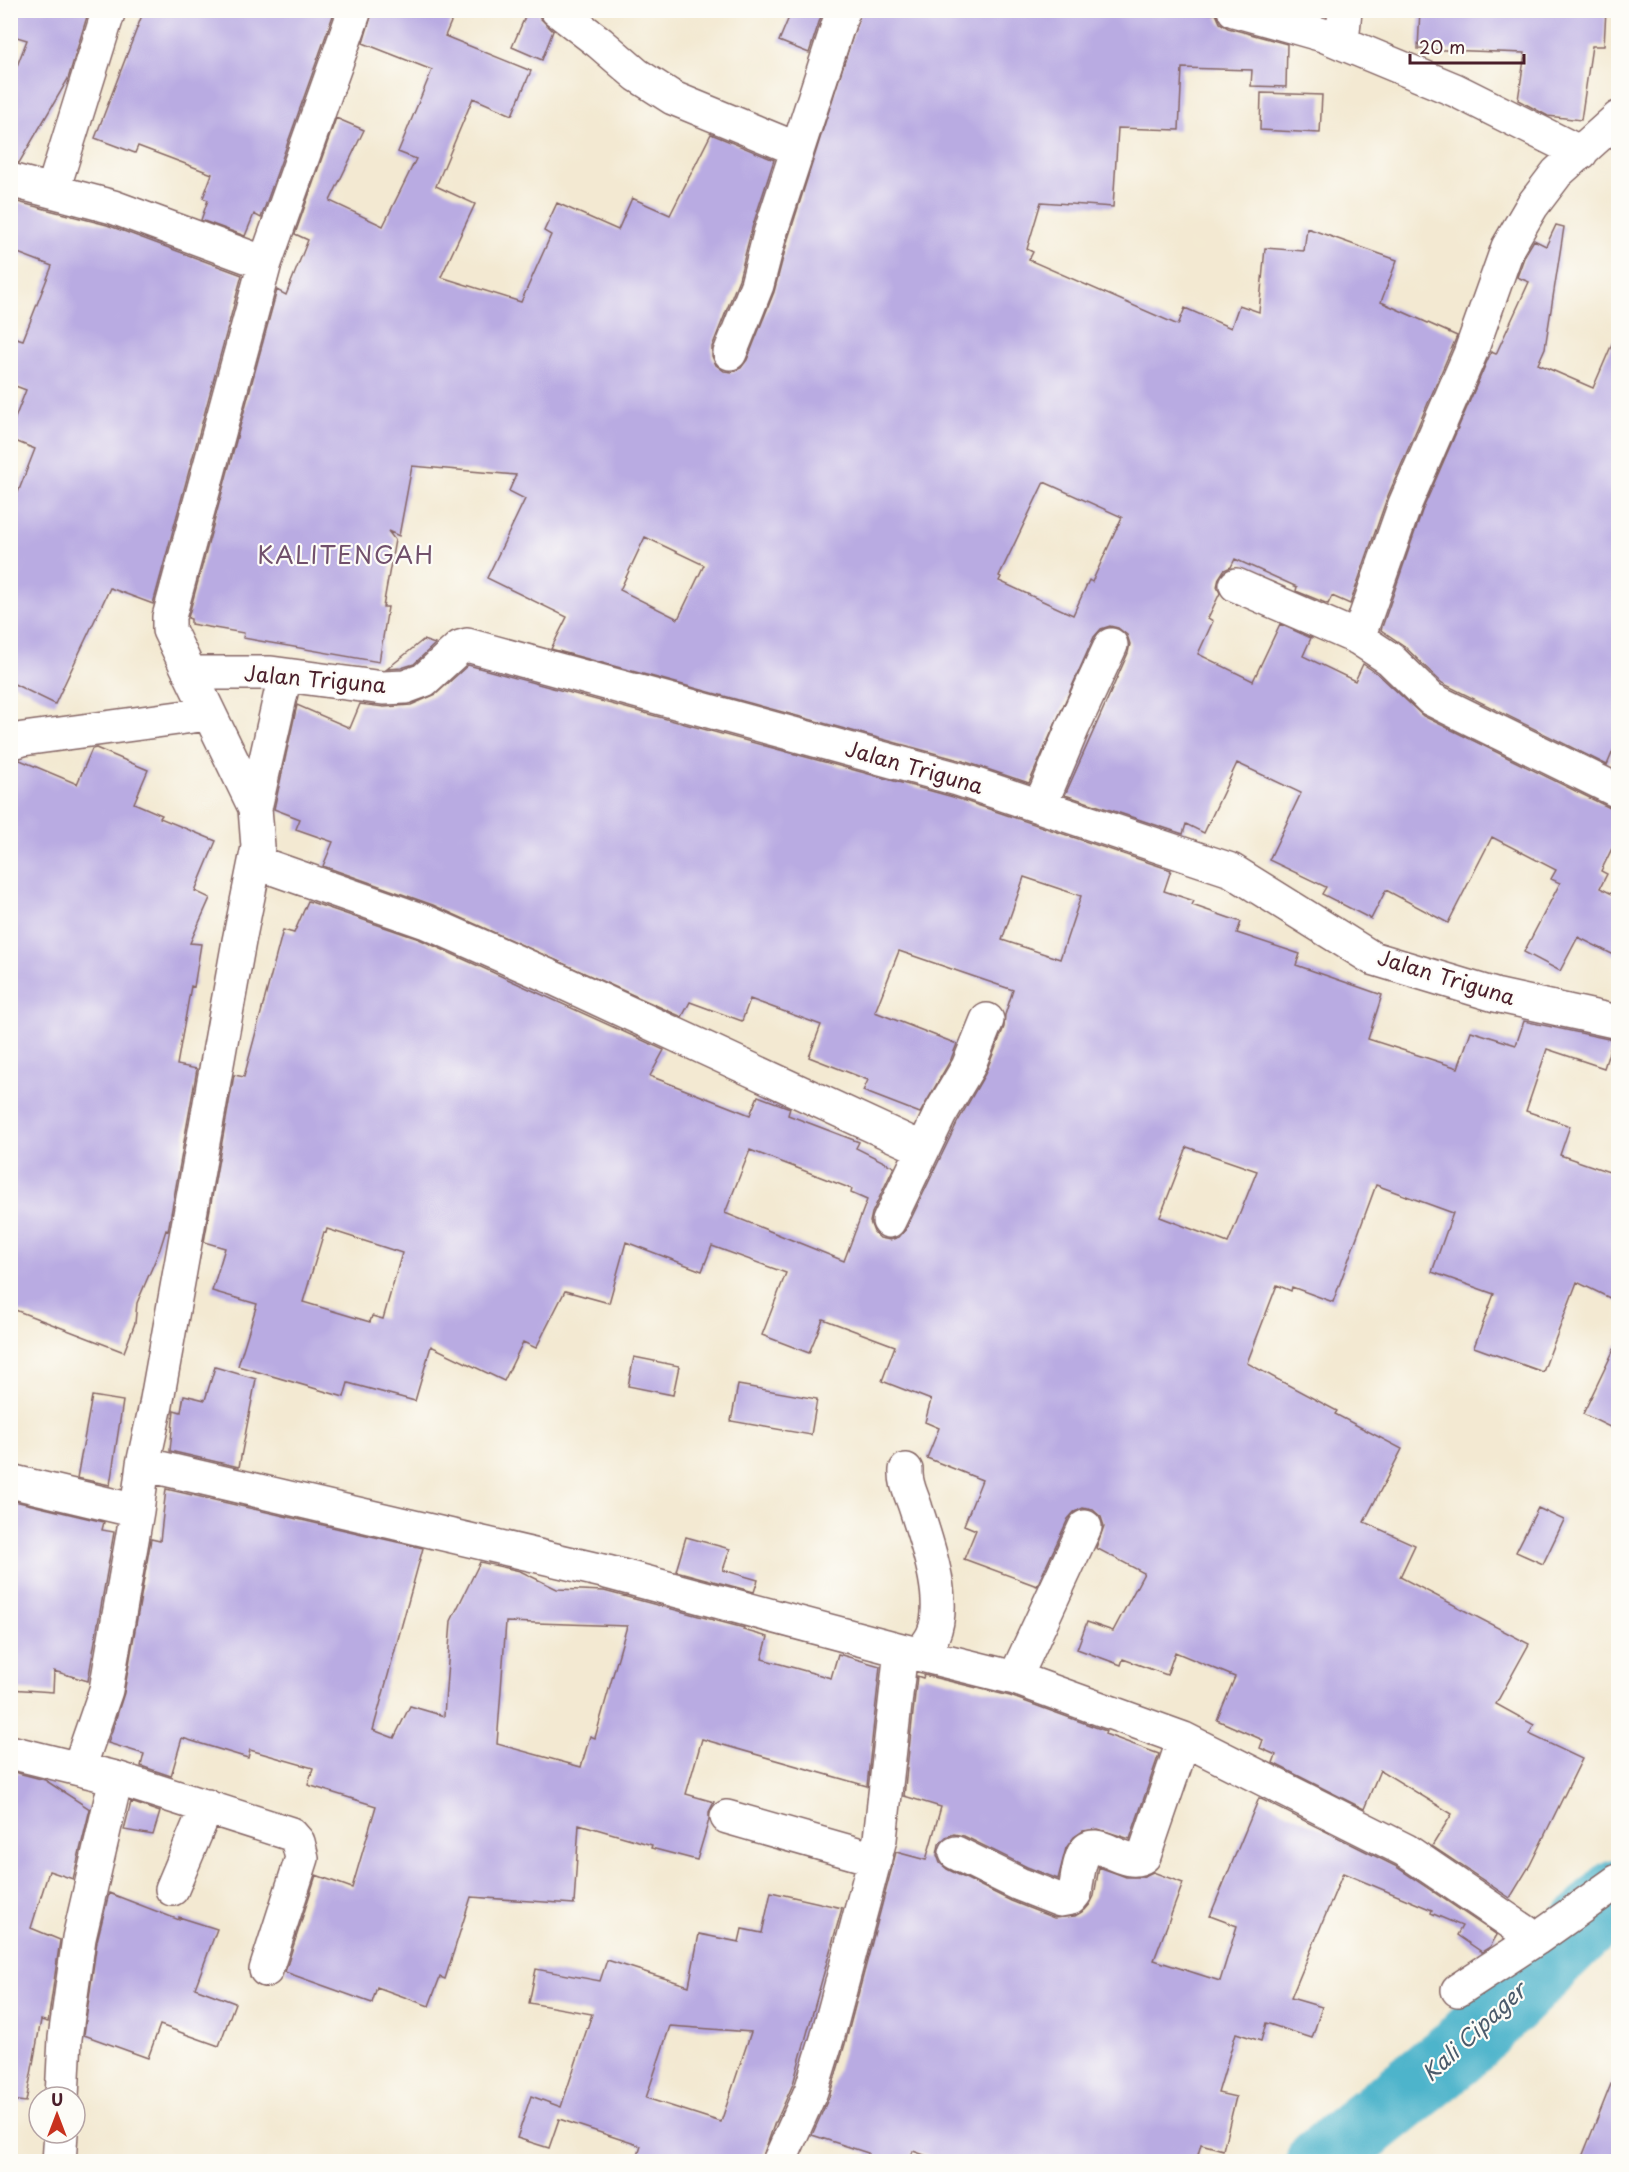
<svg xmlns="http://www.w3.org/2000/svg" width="1629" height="2172" viewBox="0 0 1629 2172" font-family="'Playpen Sans',sans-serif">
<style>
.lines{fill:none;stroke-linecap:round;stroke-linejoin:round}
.river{stroke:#4db4cb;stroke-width:69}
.building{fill:#b9abe2;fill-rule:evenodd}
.street-casing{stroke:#856665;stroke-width:36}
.street{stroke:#fff;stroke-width:33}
.labels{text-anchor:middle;stroke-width:4.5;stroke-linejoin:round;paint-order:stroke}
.street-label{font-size:21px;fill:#4a1f2b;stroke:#fdfcf7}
.water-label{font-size:22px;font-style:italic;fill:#4b5b6b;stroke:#fdfcf7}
.quarter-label{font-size:24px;letter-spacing:1.5px;fill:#71506b;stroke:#fdfcf7}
</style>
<rect width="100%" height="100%" fill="#fdfcf7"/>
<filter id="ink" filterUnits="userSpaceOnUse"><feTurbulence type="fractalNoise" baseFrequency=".0167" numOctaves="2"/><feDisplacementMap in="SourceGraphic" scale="12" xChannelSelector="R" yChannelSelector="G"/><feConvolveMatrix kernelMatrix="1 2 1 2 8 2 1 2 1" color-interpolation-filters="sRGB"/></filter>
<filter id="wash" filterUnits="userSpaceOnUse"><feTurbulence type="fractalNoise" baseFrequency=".008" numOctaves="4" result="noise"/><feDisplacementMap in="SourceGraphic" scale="24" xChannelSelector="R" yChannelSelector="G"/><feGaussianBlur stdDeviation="1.35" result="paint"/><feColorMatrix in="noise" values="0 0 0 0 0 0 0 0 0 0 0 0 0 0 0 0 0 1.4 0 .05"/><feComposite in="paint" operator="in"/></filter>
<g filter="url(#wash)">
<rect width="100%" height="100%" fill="#f3e9d2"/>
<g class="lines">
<path class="river" d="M 1320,2162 L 1456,2053 L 1618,1893"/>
</g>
<g id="blocks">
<path class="building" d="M 10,10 L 89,10 L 68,79 L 19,163 L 10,162 L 10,84 L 27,40 L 10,35 Z
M 144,10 L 335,10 L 261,218 L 254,214 L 245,236 L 201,220 L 208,200 L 203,198 L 212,174 L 138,146 L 135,153 L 95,138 Z
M 373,10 L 456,10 L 445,36 L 531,71 L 512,115 L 473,98 L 436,186 L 475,204 L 441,277 L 521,302 L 551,235 L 544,231 L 557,203 L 618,230 L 632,198 L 670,215 L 711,134 L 774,160 L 752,228 L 739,279 L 712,347 L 712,356 L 716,365 L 724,371 L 732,372 L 741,368 L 747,360 L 774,292 L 788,239 L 861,10 L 1171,10 L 1216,14 L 1220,23 L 1228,28 L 1287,44 L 1286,87 L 1251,86 L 1252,70 L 1182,68 L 1179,130 L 1118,128 L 1113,207 L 1041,202 L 1027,249 L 1033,252 L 1029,260 L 1178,325 L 1185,308 L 1231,328 L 1239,305 L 1259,312 L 1265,248 L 1304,251 L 1307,228 L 1397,260 L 1381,302 L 1457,336 L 1387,498 L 1350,604 L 1332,596 L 1328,604 L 1296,591 L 1297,587 L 1235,559 L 1231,567 L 1224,570 L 1219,578 L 1217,587 L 1220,593 L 1208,618 L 1213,621 L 1198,654 L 1253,681 L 1280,624 L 1311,638 L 1303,656 L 1355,681 L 1363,664 L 1378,674 L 1423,716 L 1610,808 L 1618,810 L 1618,836 L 1601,871 L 1607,874 L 1600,888 L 1618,897 L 1618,957 L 1578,937 L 1560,971 L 1524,952 L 1560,883 L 1551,879 L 1556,870 L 1492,837 L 1448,923 L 1386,890 L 1371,919 L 1322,894 L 1326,887 L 1269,860 L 1301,793 L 1237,763 L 1204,833 L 1186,824 L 1183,834 L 1065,795 L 1128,653 L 1130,644 L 1127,635 L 1118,628 L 1110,626 L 1101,629 L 1094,637 L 1029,783 L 963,761 L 551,649 L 567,617 L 487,578 L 525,499 L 509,491 L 516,475 L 412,466 L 399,536 L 388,531 L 395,540 L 383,607 L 388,607 L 379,662 L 243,638 L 244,633 L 191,624 L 191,619 L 188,618 L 277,290 L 286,295 L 308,240 L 295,234 L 336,118 L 364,130 L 330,201 L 383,226 L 416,159 L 398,152 L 432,70 L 363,43 ZM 1044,482 L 1122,517 L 1092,582 L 1089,580 L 1073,615 L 999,581 L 1001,577 L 999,576 ZM 645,537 L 704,565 L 678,619 L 620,590 Z
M 528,10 L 539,10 L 540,18 L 553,31 L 542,60 L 512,47 Z
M 792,10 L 823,10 L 809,53 L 779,41 Z
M 1420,10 L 1606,10 L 1604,46 L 1592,46 L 1581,120 L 1548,116 L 1518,100 L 1525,53 L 1418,49 Z
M 1261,93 L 1322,95 L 1320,133 L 1260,130 Z
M 10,200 L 107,225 L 242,275 L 153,604 L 110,588 L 55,704 L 10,682 L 10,513 L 35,449 L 10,439 L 10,431 L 26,390 L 10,384 L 10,336 L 23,340 L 52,266 L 10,250 Z
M 1556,225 L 1564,227 L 1545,348 L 1538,364 L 1593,388 L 1618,330 L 1618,739 L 1607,765 L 1442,683 L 1403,645 L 1381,630 L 1422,511 L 1491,352 L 1496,354 L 1529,282 L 1517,277 L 1525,255 L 1534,240 L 1546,246 Z
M 423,640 L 435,644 L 414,664 L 401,668 L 387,669 Z
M 468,665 L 953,797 L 1171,870 L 1164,891 L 1194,901 L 1192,905 L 1241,922 L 1237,933 L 1300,954 L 1296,965 L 1382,995 L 1368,1039 L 1458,1068 L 1471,1031 L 1516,1045 L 1524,1021 L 1613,1040 L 1604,1068 L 1547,1049 L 1526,1111 L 1570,1126 L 1560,1155 L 1618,1175 L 1618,1302 L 1577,1282 L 1543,1372 L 1474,1347 L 1494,1294 L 1432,1272 L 1453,1213 L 1376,1185 L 1333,1302 L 1292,1287 L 1291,1291 L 1277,1285 L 1247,1363 L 1337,1411 L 1335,1414 L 1402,1449 L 1364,1522 L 1415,1545 L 1400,1577 L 1529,1644 L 1496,1704 L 1534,1725 L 1529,1734 L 1582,1759 L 1530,1865 L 1510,1898 L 1432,1846 L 1452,1814 L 1380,1770 L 1364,1809 L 1273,1763 L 1276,1755 L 1260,1748 L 1263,1740 L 1217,1720 L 1235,1677 L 1175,1652 L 1167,1675 L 1123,1659 L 1121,1665 L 1077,1649 L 1087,1622 L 1113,1631 L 1144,1573 L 1096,1548 L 1104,1526 L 1101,1517 L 1093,1510 L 1083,1508 L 1074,1512 L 1068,1519 L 1037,1586 L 964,1559 L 976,1530 L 964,1525 L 982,1480 L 927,1458 L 939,1428 L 925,1422 L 931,1400 L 882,1381 L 895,1346 L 823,1319 L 809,1353 L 762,1335 L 786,1273 L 712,1246 L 702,1271 L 626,1242 L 609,1303 L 565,1291 L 536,1348 L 523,1342 L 504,1381 L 431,1346 L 415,1401 L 348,1383 L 344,1397 L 238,1366 L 257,1304 L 212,1291 L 225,1248 L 204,1242 L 234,1075 L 244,1077 L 283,930 L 294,933 L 308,901 L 419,939 L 664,1050 L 650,1076 L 750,1115 L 758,1096 L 790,1108 L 788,1115 L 859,1142 L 856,1148 L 894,1167 L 872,1213 L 870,1222 L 874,1232 L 880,1238 L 890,1240 L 899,1237 L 906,1229 L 957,1123 L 985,1074 L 1004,1027 L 1005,1015 L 1013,990 L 899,951 L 875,1012 L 957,1044 L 951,1059 L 920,1113 L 863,1091 L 868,1080 L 809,1057 L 821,1025 L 750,999 L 742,1021 L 690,1002 L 682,1017 L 433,905 L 323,866 L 333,842 L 296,829 L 300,819 L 274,809 L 297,705 L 350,728 L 360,704 L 384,707 L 411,705 L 436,694 ZM 1024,877 L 1081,896 L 1060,959 L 1002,940 ZM 1187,1147 L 1257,1171 L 1228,1243 L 1160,1217 ZM 750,1150 L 852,1189 L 851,1193 L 867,1200 L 844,1261 L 725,1213 ZM 327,1229 L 402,1253 L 383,1319 L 372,1316 L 370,1322 L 303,1302 L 324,1232 L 326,1233 Z
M 96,748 L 148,770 L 134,803 L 162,815 L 160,818 L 216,841 L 195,891 L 210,898 L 190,943 L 201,944 L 194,987 L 191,986 L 177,1065 L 197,1069 L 168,1231 L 166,1230 L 160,1249 L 137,1303 L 135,1323 L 124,1352 L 10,1308 L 10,761 L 20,760 L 77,784 L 92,749 Z
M 1618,1341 L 1618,1431 L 1583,1414 Z
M 634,1357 L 679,1366 L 673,1395 L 628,1386 Z
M 215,1367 L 256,1379 L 239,1467 L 170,1451 L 174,1410 L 181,1412 L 184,1395 L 205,1400 Z
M 738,1385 L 817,1399 L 811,1435 L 731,1421 Z
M 92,1396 L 123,1401 L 110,1485 L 77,1478 Z
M 166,1489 L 423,1548 L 373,1730 L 394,1738 L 410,1706 L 444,1716 L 451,1621 L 480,1562 L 520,1571 L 557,1589 L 604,1591 L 744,1628 L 743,1630 L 768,1637 L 762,1659 L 831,1678 L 838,1654 L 880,1666 L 867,1786 L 702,1739 L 686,1794 L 714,1802 L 709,1812 L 709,1820 L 697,1860 L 651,1848 L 652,1845 L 579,1824 L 574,1904 L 471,1897 L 445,1979 L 440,1977 L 429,2006 L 377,1987 L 372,2003 L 285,1972 L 316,1875 L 352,1888 L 376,1806 L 308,1785 L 313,1768 L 250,1750 L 248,1758 L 182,1738 L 171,1776 L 141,1766 L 144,1754 L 108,1743 L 124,1693 L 151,1539 L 160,1541 ZM 506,1622 L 627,1626 L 595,1738 L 590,1736 L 581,1767 L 497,1744 Z
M 10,1500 L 104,1522 L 102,1530 L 114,1532 L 88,1681 L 54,1671 L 53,1692 L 10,1689 Z
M 1538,1508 L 1564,1520 L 1543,1564 L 1516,1552 Z
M 686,1537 L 730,1549 L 723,1570 L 758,1580 L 754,1592 L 676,1571 Z
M 924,1675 L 1010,1696 L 1106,1731 L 1105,1734 L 1159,1754 L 1130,1839 L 1098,1829 L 1083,1831 L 1074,1837 L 1066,1848 L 1058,1879 L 1027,1867 L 964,1836 L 954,1834 L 946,1837 L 939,1844 L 937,1855 L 940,1863 L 947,1869 L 1011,1901 L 1054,1918 L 1075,1916 L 1085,1910 L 1090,1904 L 1094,1896 L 1099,1867 L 1126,1877 L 1142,1877 L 1153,1872 L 1183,1883 L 1154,1960 L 1220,1981 L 1237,1926 L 1210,1916 L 1259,1798 L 1395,1866 L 1497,1935 L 1490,1947 L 1482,1952 L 1457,1935 L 1462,1926 L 1431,1913 L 1432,1910 L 1343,1873 L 1291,1998 L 1322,2007 L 1312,2038 L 1266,2023 L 1261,2041 L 1236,2033 L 1218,2093 L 1236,2097 L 1223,2150 L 1201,2144 L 1196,2162 L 944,2162 L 913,2151 L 909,2162 L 865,2162 L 868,2153 L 812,2135 L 829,2097 L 845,2044 L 896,1852 L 926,1860 L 941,1807 L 904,1796 L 917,1676 L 923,1678 Z
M 10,1771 L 45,1780 L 90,1809 L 73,1879 L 49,1871 L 31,1928 L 60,1940 L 48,2022 L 41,2020 L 26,2102 L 10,2100 Z
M 131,1802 L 160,1812 L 153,1835 L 124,1830 Z
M 771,1892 L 842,1908 L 793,2084 L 776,2122 L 775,2122 L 761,2162 L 636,2162 L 641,2146 L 559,2119 L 549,2148 L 517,2138 L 531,2096 L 561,2107 L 592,2014 L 529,2003 L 536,1969 L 600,1981 L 607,1960 L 689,1986 L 699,1934 L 739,1942 L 742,1929 L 762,1933 ZM 670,2026 L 751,2032 L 721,2122 L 646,2098 Z
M 109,1893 L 179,1920 L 179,1917 L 217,1929 L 195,1988 L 235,2003 L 219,2046 L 160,2025 L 148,2058 L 84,2035 L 97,1941 Z
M 1617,2069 L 1618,2070 L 1618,2162 L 1580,2162 Z"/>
</g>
</g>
<g filter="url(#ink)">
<use href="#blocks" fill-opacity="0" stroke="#856665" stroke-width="1.5"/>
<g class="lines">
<defs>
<path id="street" d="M 557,10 L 600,43 L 637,75 L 673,98 L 797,149
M 1234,10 L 1323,35 L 1342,43 L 1455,90 L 1581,153
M 1342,43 L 1345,10
M 10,180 L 113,207 L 265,263
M 53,190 L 109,10
M 730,353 L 757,285 L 770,234 L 843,10
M 1236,585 L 1358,638 L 1390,659 L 1431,699 L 1618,791
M 1358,638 L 1405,504 L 1470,354 L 1508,247 L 1532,206 L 1557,173 L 1618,118
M 191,673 L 271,673 L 383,688 L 405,687 L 424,680 L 460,647 L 467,645 L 958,779 L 1231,870 L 1372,958 L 1495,995 L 1618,1022
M 10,743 L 23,739 L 208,714
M 1040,806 L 1073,727 L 1111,645
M 255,808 L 285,675
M 255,862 L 426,922 L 551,977 L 923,1149
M 889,1221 L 940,1114 L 968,1067 L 987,1020
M 143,1464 L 607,1572 L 901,1650 L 1015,1678 L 1184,1739 L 1405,1850 L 1536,1939
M 906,1470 C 905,1485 912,1495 916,1509 C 927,1543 948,1601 933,1635 C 930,1642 924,1648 920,1654
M 10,1481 L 137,1511
M 1015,1678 L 1085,1527
M 10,1752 L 116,1778 L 291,1834 L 298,1842 L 302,1858 L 266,1970
M 79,1768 L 106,1690 L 137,1511 L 143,1464 L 156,1405 L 239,941 L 258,847 L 255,808 L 169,630 L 169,617 L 265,263 L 355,10
M 727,1817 L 875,1859
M 956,1853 L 1019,1884 L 1060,1900 L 1071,1898 L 1075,1893 C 1077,1881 1078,1866 1083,1855 C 1095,1831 1124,1870 1144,1856 L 1184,1739
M 172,1889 L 207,1806
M 1458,1990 L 1536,1939 L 1618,1881
M 62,2097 L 65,2038 L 79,1938 L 116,1778
M 59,2162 L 61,2133
M 779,2162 L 811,2091 L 827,2039 L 880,1839 L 901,1650"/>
</defs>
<use href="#street" class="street-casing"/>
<use href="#street" class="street"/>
</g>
</g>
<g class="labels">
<g class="street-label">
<text transform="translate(315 680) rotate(5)" y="7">Jalan Triguna</text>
<text transform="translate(914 768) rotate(16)" y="7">Jalan Triguna</text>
<text transform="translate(1446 978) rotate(17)" y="7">Jalan Triguna</text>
</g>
<g class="water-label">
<text transform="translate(1474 2032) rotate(-43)" y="8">Kali Cipager</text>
</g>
<g class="quarter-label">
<text x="346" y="564">KALITENGAH</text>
</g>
</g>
<rect width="1629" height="2172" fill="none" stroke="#fdfcf7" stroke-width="36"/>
<g transform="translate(57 2115)"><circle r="28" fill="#fdfcf7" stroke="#b5a4a5" stroke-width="1.5"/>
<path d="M0-4.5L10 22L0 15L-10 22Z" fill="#c8321e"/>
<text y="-9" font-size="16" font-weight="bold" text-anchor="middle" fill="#4a1f2b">U</text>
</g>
<path d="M1410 54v9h114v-9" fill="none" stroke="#4a1f2b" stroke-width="3"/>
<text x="1419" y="54" font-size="18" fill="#4a1f2b" stroke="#fdfcf7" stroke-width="4.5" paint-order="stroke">20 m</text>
</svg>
